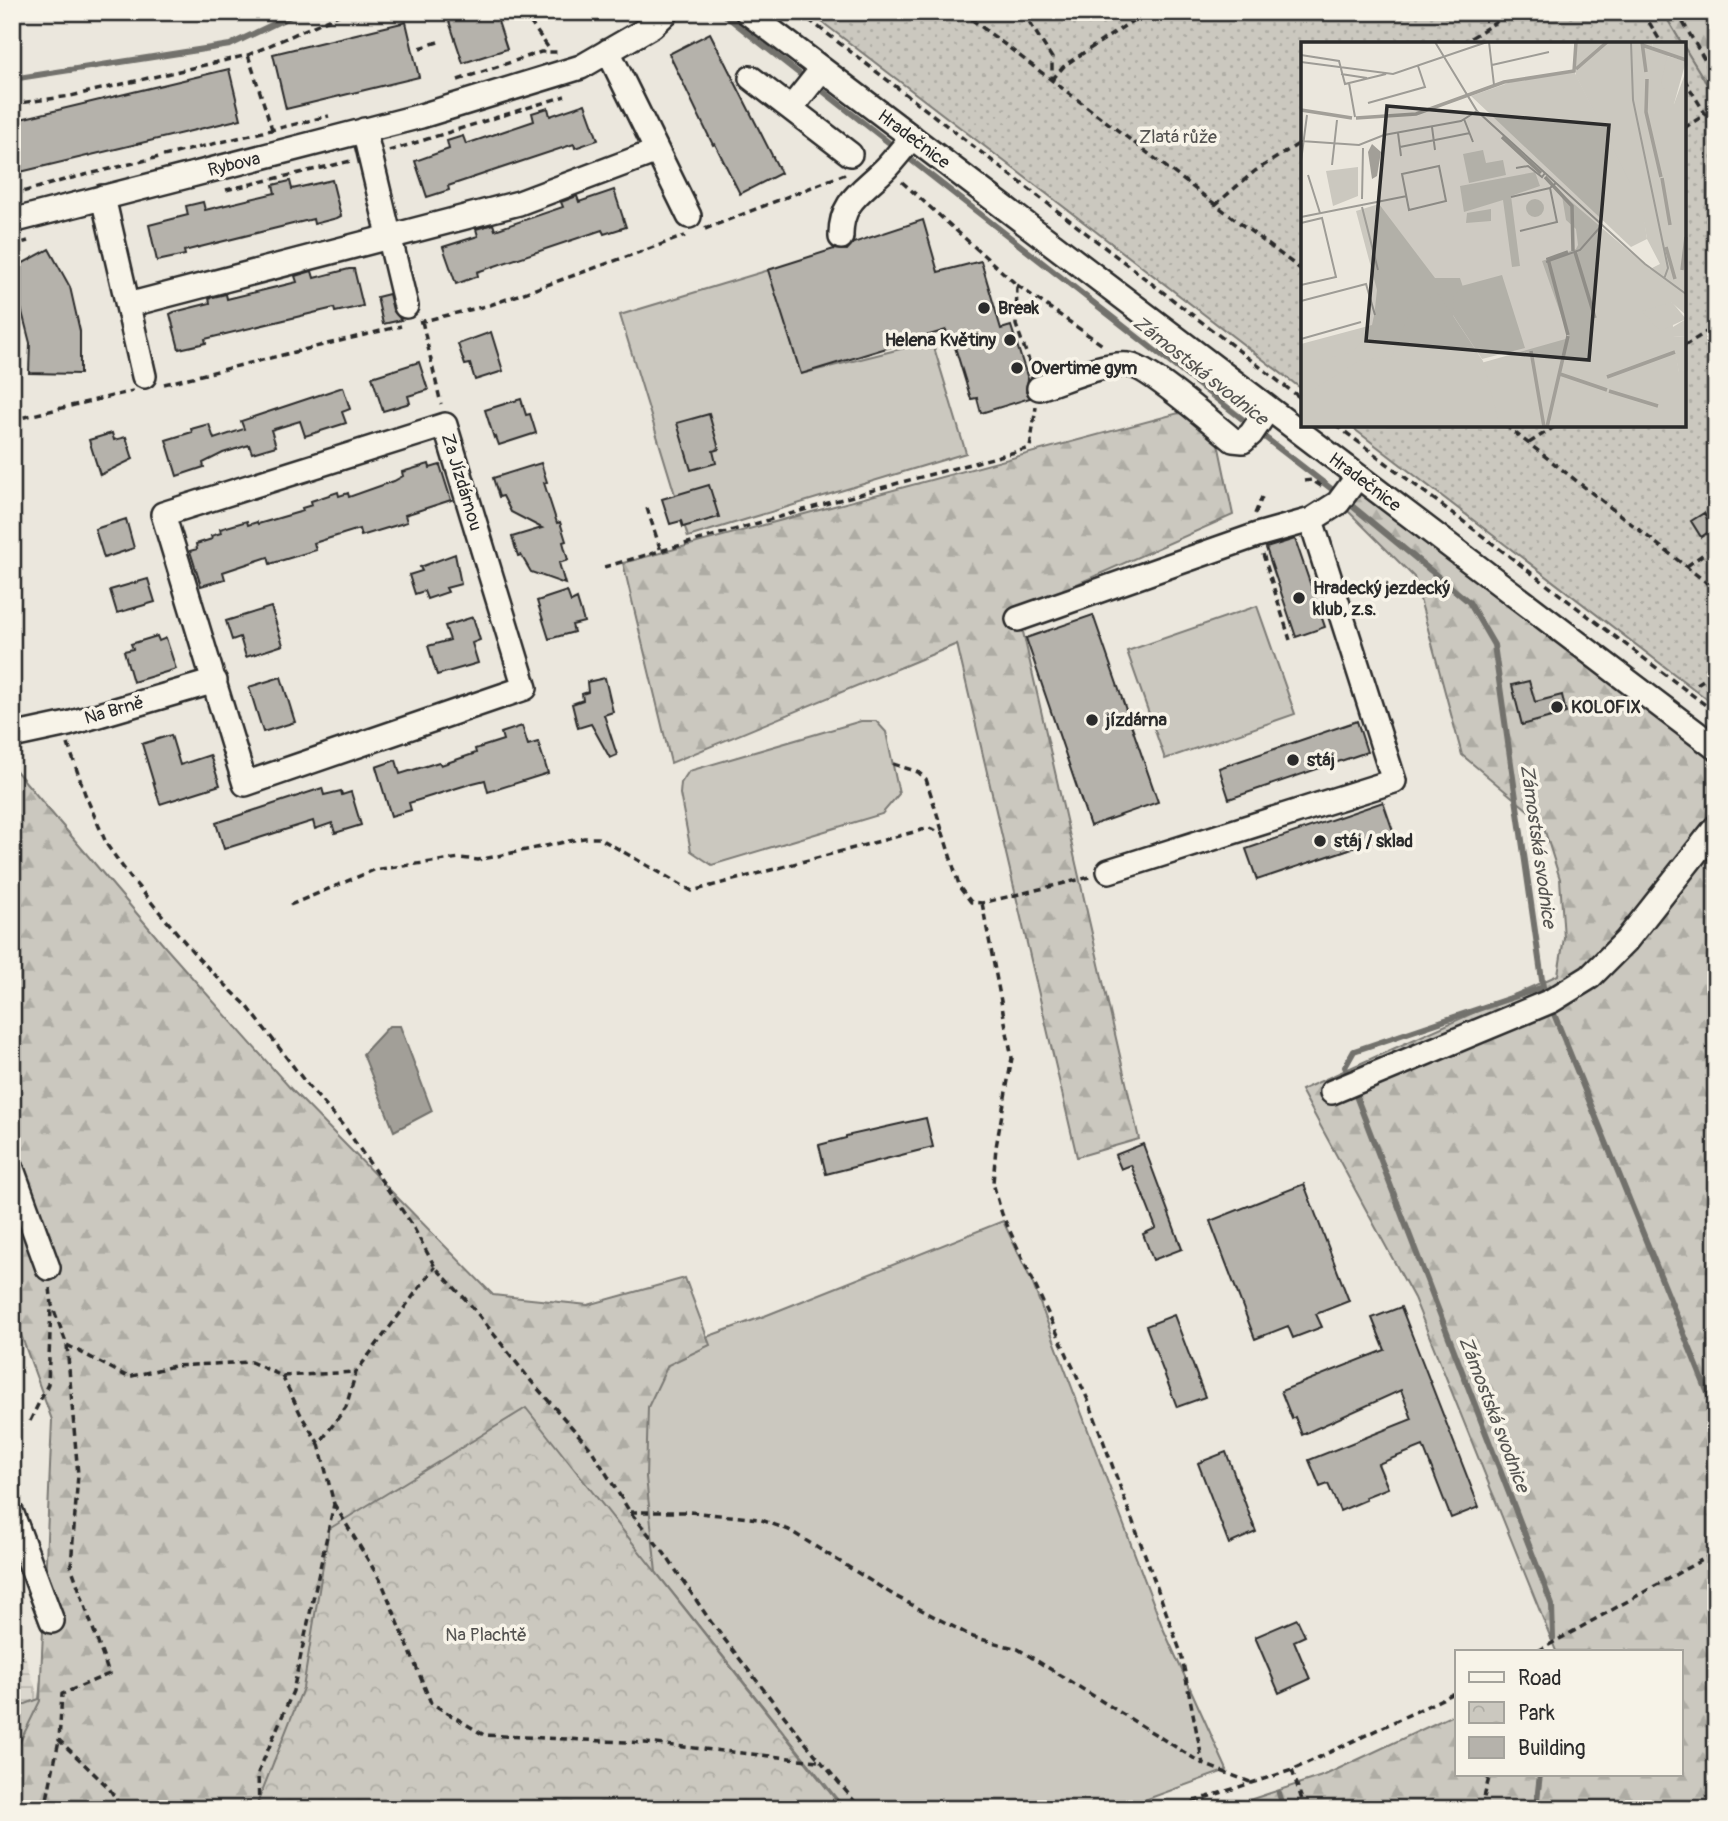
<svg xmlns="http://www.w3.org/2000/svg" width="1728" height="1821" viewBox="0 0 1728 1821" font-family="Pangolin,sans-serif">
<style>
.industrial{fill:url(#industrial-grid)}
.grass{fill:#cbc8bf;stroke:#7b7a75;stroke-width:2}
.forest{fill:url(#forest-firs);stroke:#7b7a75;stroke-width:2}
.park{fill:url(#park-crowns);stroke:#7b7a75;stroke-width:2}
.garden{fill:url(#garden-dots);stroke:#7b7a75;stroke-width:2}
.water{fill:#a29f98;stroke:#72716c;stroke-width:2}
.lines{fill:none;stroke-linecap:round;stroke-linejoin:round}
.stream{stroke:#72716c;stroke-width:6}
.building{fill:#b5b2ab;stroke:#2b2b2b;stroke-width:2}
.minor-casing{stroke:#2b2b2b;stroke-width:28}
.path{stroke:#2b2b2b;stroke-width:3.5;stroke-dasharray:7 5;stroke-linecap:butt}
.minor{stroke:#f7f3e8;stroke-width:23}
.poi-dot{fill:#2b2b2b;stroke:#f7f3e8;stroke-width:2.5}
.labels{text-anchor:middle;stroke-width:7;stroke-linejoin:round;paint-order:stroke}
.park-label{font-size:18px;fill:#535250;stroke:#f7f3e8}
.street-label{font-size:18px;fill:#2b2b2b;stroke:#f7f3e8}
.poi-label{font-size:18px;font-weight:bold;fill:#2b2b2b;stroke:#f7f3e8;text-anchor:start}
.water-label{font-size:19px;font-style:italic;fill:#555451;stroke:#f7f3e8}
.inset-river{fill:none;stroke:#a29f98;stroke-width:3.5}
.inset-road{fill:none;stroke:#9e9c96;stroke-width:2}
.view{fill:#2b2b2b;fill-opacity:0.15;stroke:#2b2b2b;stroke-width:3.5}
.inset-edge{fill:none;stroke:#2b2b2b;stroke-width:3.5}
</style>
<defs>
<pattern id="industrial-grid" width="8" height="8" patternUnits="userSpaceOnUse" patternTransform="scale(1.75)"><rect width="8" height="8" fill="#dbd7ce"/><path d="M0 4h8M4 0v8" fill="none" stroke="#bcb9b1"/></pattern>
<pattern id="forest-firs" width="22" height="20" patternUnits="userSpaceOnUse" patternTransform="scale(1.75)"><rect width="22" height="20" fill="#cbc8bf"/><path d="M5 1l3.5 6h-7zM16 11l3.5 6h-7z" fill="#aeaca4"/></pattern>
<pattern id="park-crowns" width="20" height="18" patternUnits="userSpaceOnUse" patternTransform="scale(1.75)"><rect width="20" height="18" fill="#cbc8bf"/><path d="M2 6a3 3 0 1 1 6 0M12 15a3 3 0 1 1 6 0" fill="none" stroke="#aeaca4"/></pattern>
<pattern id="garden-dots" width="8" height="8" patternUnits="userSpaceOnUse" patternTransform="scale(1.75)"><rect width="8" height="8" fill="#cbc8bf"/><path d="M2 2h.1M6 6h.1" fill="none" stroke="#aeaca4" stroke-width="1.8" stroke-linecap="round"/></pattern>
</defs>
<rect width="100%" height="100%" fill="#ebe7dd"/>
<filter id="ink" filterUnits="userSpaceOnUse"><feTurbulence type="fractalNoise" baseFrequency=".0143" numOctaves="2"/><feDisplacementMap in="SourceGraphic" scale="14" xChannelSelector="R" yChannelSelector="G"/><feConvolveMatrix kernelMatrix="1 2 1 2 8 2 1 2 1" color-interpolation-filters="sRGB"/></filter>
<g filter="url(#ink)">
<path class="industrial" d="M 12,1616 L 39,1699 L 12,1709 Z"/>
<path class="grass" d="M 769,270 L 801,374 L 932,341 L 966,453 L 688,537 L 620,315 Z
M 1257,606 L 1295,714 L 1165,759 L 1127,651 Z
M 861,721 L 876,721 L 886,732 L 899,794 L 882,814 L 712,865 L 691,851 L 680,794 L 681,783 L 689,771 Z
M 1003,1221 L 1032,1282 L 1162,1626 L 1227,1770 L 1120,1809 L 845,1809 L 656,1573 L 12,1809 L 12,1709 L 39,1699 L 58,1515 L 562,1389 L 762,1317 Z"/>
<path class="forest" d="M 1663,12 L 1716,12 L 1716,99 L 1684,47 L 1684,44 L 1682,44 Z
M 1186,411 L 1217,438 L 1233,515 L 1018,610 L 1139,1139 L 1077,1157 L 957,644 L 671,763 L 623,563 Z
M 1359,493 L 1716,763 L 1716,1809 L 1222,1809 L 1325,1775 L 1457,1713 L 1457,1774 L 1681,1774 L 1681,1651 L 1556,1651 L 1414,1298 L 1301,1090 L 1558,975 L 1564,938 L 1560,879 L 1542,822 L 1462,755 L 1414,577 L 1346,509 Z
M 12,766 L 166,948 L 291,1089 L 493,1295 L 588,1305 L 685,1278 L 710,1345 L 668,1365 L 648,1407 L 646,1477 L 656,1572 L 765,1709 L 803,1809 L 12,1809 L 12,1758 L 40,1701 L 52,1420 L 12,1310 Z"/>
<path class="park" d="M 526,1408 L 549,1437 L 843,1809 L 255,1809 L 303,1688 L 329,1529 Z"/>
<path class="garden" d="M 809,12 L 1663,12 L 1682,44 L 1303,44 L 1303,390 Z
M 1684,47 L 1716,99 L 1716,706 L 1349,425 L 1684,425 Z"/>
<path class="water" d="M 389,1026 L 400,1026 L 432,1111 L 394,1131 L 363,1054 Z"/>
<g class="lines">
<path class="stream" d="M 721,12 L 806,79
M 12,79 L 230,45 L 299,12
M 815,85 L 888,142
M 911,160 L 1250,425
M 1258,432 L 1338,494
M 1346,501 L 1469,602 L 1494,645 L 1543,987 L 1354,1051 L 1345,1067 L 1350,1078
M 1543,987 L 1716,1413
M 1353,1088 L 1552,1605 L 1553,1638
M 1279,1793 L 1284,1809
M 1536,1809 L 1540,1774"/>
</g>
<path class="building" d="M 446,12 L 495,12 L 507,49 L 463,63 Z
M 406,22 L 419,77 L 286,109 L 273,54 Z
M 710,33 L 781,173 L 740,194 L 715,144 L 713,145 L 669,54 Z
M 229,69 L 241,119 L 12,174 L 12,121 Z
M 585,104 L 598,140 L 575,148 L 574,144 L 448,186 L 449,190 L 427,197 L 415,161 L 449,149 L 447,141 L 463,136 L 466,144 L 534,121 L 532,113 L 548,108 L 550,116 Z
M 332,180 L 341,216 L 337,218 L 314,224 L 313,219 L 184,251 L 185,255 L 157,261 L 149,225 L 188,215 L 186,206 L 203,202 L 205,210 L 275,193 L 273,185 L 290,181 L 292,189 Z
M 614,190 L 626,227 L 604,234 L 602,230 L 477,272 L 478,276 L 456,284 L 443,247 L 478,236 L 476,229 L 493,224 L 495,230 L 563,207 L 561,202 L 577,196 L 579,202 Z
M 923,220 L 938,272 L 981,261 L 1001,329 L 1011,326 L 1028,379 L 1026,392 L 1030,398 L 981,413 L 977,398 L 971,399 L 954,344 L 950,346 L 946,330 L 801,374 L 768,270 L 834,249 L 847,250 L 853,243 Z
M 49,249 L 70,287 L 80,331 L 80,374 L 29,373 L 30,343 L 19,300 L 12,287 L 12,269 Z
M 349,269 L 354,269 L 363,306 L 335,312 L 334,308 L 205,339 L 206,343 L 179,349 L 170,314 L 174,312 L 210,303 L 209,298 L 226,294 L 227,299 L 297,282 L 295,276 L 312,271 L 314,278 Z
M 389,294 L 393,310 L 401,320 L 383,324 L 377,297 Z
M 491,332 L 503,371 L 475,380 L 470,364 L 465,365 L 458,344 Z
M 419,362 L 428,390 L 408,396 L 410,403 L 383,411 L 372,377 Z
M 343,387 L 350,409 L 342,412 L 346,423 L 305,436 L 300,421 L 271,430 L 276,446 L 252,453 L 249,445 L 223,453 L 203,463 L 204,467 L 177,476 L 166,440 L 192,432 L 191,429 L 209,424 L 214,439 L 244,429 L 241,421 Z
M 521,399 L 526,415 L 530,414 L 536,433 L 499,445 L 496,437 L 494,438 L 485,410 Z
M 709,414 L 719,449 L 713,451 L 716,463 L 691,470 L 677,423 Z
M 112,433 L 114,440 L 126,437 L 133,459 L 100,475 L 89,440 Z
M 541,463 L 547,482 L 544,483 L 557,523 L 560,522 L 566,541 L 563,542 L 568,560 L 559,563 L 565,584 L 531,572 L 521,555 L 518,556 L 512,537 L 542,528 L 511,512 L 503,496 L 499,497 L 493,478 Z
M 429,464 L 430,468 L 440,465 L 451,500 L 405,515 L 407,522 L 361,536 L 359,529 L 314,543 L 316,550 L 270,564 L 268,557 L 223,572 L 225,579 L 201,586 L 190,551 L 197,549 L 196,544 L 212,539 L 211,536 L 221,533 L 220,529 L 247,521 L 248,525 L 257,522 L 258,524 L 303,511 L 302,508 L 312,505 L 311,501 L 338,492 L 339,496 L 348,493 L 349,497 L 394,481 L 403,476 L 402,472 Z
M 709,485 L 719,517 L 683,527 L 681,521 L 670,524 L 662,499 Z
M 1704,513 L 1713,529 L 1701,537 L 1691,521 Z
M 126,519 L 134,548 L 104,558 L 95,529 Z
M 1295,539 L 1325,627 L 1296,637 L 1266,548 Z
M 455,554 L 461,584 L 446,588 L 448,592 L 427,599 L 424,591 L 415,594 L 409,575 L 422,571 L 420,567 Z
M 148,579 L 155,602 L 117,613 L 110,590 Z
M 567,591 L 571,602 L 577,599 L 584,622 L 572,625 L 574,632 L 549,639 L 537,601 Z
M 271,607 L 283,645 L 246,657 L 240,637 L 232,640 L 226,621 Z
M 1093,615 L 1158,802 L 1090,826 L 1026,638 Z
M 473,617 L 480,640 L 472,643 L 478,663 L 437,675 L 428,646 L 450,640 L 445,626 Z
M 157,636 L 159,641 L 166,638 L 176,669 L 133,682 L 124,651 L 133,649 L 131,644 Z
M 281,677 L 295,722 L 263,732 L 249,687 Z
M 605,678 L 613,712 L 604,715 L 617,755 L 610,758 L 591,724 L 578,728 L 572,704 L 583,700 L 582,694 L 588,692 L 587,682 Z
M 1529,681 L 1535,702 L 1562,695 L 1566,713 L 1522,725 L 1512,685 Z
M 1357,721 L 1367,752 L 1229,799 L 1219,768 Z
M 522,726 L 528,745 L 538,742 L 548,773 L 488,792 L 485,780 L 473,783 L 409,803 L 411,810 L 391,816 L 376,767 L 396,760 L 400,774 L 439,762 L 441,765 L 476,753 L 475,749 L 503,740 L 501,733 Z
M 171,735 L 180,765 L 210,755 L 220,785 L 160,804 L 142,744 Z
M 322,788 L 324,795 L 341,791 L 342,795 L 351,792 L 361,825 L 335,833 L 332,823 L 315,829 L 313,821 L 224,849 L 216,823 Z
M 1383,802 L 1394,834 L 1257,880 L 1246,849 Z
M 926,1118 L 933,1147 L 826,1174 L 819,1145 L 846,1138 L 846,1136 Z
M 1143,1144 L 1182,1249 L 1153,1260 L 1143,1234 L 1156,1228 L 1131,1165 L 1121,1169 L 1115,1155 Z
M 1304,1184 L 1349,1301 L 1316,1314 L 1322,1327 L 1293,1338 L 1288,1326 L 1255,1339 L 1210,1221 Z
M 1401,1307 L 1479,1507 L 1451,1518 L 1423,1446 L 1378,1464 L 1388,1488 L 1365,1497 L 1366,1500 L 1340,1511 L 1328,1484 L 1320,1487 L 1309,1460 L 1412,1419 L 1401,1390 L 1302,1435 L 1295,1417 L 1292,1419 L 1281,1391 L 1385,1350 L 1372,1318 Z
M 1174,1315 L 1205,1397 L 1177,1407 L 1146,1326 Z
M 1226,1452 L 1256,1532 L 1229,1544 L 1198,1463 Z
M 1297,1619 L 1305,1636 L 1294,1641 L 1310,1679 L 1279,1693 L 1255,1637 Z"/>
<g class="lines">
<defs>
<path id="minor" d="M 747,12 L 1716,748
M 608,51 L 689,216
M 751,78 L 850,154
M 791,108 L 822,69
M 364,130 L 406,306
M 103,197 L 144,376
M 12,221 L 421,116 L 581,67 L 652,26 L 667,12
M 841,237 C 840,200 864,191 887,167 C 896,157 904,147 912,137
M 128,305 L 519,203 L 657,151
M 1039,388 C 1065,380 1101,363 1128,365 C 1146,365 1216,426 1233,440 L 1243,441 L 1251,434 L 1268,409
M 445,425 L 525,688 L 245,784 L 163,514 Z
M 1018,619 L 1257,535 L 1311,520
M 12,736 L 68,724 L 215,681
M 1109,871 L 1394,781 L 1311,520 L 1338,503 L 1358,476
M 1332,1092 L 1551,1001 L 1590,977 L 1626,941 L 1716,827
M 12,1169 L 48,1268
M 12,1514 L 52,1621"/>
</defs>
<use href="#minor" class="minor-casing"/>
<path class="path" d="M 523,12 L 550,50
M 799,12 L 1303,400
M 962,12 L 1303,271
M 1023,12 L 1052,58 L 1052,78
M 1643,12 L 1662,44
M 1677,12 L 1716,80
M 505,19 L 522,12
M 1461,44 L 1512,12
M 420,48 L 441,41
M 248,55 L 272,129
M 1684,79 L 1716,131
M 458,80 L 541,52 L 557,52
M 1052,80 L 1065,65 L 1146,12
M 12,104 L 71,96 L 248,55 L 345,12
M 1684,128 L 1706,114
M 389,151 L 565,96
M 902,182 L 1017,285 L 1016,325 L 1032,369
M 226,190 L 351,161
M 12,195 L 64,180 L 329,116
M 1215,205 L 1255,171 L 1303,141
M 705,229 L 845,174
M 12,246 L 28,241
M 1017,285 L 1104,346
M 422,321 L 441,404
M 419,322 L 490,305 L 685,236
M 1684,346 L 1716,326
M 164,384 L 401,326
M 12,420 L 133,391
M 1336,425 L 1716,713
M 1505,425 L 1716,590
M 1529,443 L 1557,425
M 1304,481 L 1312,480 L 1324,488
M 647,508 L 661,551
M 1255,514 L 1262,497
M 1263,554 L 1290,640
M 1687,566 L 1716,545
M 604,567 L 902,482 L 1030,448 L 1036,407
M 1697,684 L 1716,672
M 68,744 L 85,794 L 107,845 L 130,877 L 199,959 L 248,1007 L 309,1087 L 346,1129 L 411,1223 L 435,1267 L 469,1303 L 531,1381 L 591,1449 L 630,1512 L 664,1553 L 711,1622 L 803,1740 L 861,1809
M 893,764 L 918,772 L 926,779 L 943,833
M 982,903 L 1012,1058 L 996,1147 L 993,1183 L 1002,1214 L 1089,1402 L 1181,1653 L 1203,1764 L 1250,1782
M 290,905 L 374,870 L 460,858 L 478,860 L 584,838 L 599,838 L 692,891 L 929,828 L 943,833 L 960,888 L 971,902 L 982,903 L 1090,877
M 50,1288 L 52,1305 L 67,1345 L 78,1475 L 71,1566 L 109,1674 L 62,1694 L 59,1740 L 109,1788 L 122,1809
M 67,1345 L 128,1377 L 174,1366 L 251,1362 L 282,1376 L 356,1372
M 282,1376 L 302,1417 L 319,1444
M 30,1421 L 48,1384 L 51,1307
M 334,1504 L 382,1583 L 431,1703 L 484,1735 L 645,1743 L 819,1761
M 630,1512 L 690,1512 L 759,1519 L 789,1530 L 895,1596 L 973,1637 L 1018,1649 L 1203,1764
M 1538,1651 L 1716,1552
M 1292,1770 L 1305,1809
M 45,1809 L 59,1740
M 259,1809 L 258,1773 L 293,1691 L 334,1504 L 319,1444 L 346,1407 L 356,1372 L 435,1267
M 1170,1809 L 1292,1770 L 1457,1692
M 1481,1809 L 1490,1774"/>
<use href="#minor" class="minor"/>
</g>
</g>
<g class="poi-dot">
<circle cx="984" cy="308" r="7"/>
<circle cx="1010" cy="340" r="7"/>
<circle cx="1017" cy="368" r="7"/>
<circle cx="1299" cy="598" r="7"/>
<circle cx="1557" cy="707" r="7"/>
<circle cx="1092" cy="720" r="7"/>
<circle cx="1293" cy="760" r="7"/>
<circle cx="1320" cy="841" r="7"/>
</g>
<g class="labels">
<g class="park-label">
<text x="1178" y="143">Zlatá růže</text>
<text x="486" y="1641">Na Plachtě</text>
</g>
<g class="street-label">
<text transform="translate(914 139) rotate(37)" y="6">Hradečnice</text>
<text transform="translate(234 164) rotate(-14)" y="6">Rybova</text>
<text transform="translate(462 482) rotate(73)" y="6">Za Jízdárnou</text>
<text transform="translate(1365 482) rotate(37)" y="6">Hradečnice</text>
<text transform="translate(114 710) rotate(-16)" y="6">Na Brně</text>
</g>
<g class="poi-label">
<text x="998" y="314">Break</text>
<text x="996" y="346" text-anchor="end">Helena Květiny</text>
<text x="1031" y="374">Overtime gym</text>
<text x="1313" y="594">Hradecký jezdecký<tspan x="1313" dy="21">klub, z.s.</tspan></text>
<text x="1571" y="713">KOLOFIX</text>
<text x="1106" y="726">jízdárna</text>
<text x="1307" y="766">stáj</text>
<text x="1334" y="847">stáj / sklad</text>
</g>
<g class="water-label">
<text transform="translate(1201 370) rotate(38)" y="7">Zámostská svodnice</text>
<text transform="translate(1539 846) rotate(82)" y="7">Zámostská svodnice</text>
<text transform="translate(1495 1414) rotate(69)" y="7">Zámostská svodnice</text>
</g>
</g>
<g transform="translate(1301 42)">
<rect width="385" height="385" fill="#ebe7dd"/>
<path d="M 352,0 L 385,0 L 385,17 L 351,6 ZM 182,108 L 185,121 L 202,118 L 205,133 L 168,141 L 162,112 ZM 57,125 L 57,154 L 32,164 L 25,129 ZM225 166a9 9 0 1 1 18 0a9 9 0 1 1-18 0ZM 190,167 L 190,179 L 165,181 L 166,171 ZM 201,233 L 224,306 L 181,317 L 140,255 L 0,355 L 0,302 L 71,283 L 76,260 L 142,249 ZM 385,294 L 385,327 L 378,331 L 371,295 Z" fill="#cbc8bf"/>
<path d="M 273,0 L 352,0 L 351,6 L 385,17 L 366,14 L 373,62 L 385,29 L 385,273 L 370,260 L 372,285 L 385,277 L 385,294 L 372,295 L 378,330 L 385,327 L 385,385 L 196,385 L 180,321 L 268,296 L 241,219 L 275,207 L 277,203 L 275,187 L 265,178 L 261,154 L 253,145 L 349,227 L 359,222 L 346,197 L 341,168 L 275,34 ZM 234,130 L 239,144 L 210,154 L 219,224 L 211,225 L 202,158 L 163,170 L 159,144 ZM 78,162 L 134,236 L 159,236 L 162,245 L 153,253 L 152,274 L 171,314 L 0,385 L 0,322 L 52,310 L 72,284 L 76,248 L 55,169 Z" fill="#cbc8bf"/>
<path d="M 366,14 L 385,19 L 373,62 L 360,42 ZM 137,251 L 182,319 L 199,385 L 0,385 L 0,355 L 58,319 L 91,314 L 111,265 ZM 371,260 L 385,277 L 359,289 L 341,269 Z" fill="#cbc8bf"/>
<path d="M 273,29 L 342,168 L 346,197 L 330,205 L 170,54 L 210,40 Z" fill="#cbc8bf"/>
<path d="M 71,102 L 80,110 L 76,134 L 71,137 L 67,110 Z" fill="#a29f98"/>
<path class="inset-river" d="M 341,0 L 345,30M 341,3 L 385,18M 275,27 L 306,0M 346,37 L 345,70 L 360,135M 0,68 L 51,76M 55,76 L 115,72 L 203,40 L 273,29 L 275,0M 201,95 L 240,131M 244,135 L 271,164 L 272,209M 361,136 L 369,183M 365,205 L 374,237M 267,210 L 247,217 L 267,293M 274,210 L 294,276M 381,228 L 385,195M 230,309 L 243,385M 259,332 L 306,348M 306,335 L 374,310M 308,349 L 357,364M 246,385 L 267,294"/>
<path class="inset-road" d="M 134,0 L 176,69 L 344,222 L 385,252M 188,0 L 193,43M 330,0 L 332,58 L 367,226 L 363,237M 0,13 L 38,19 L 44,42 L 85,32M 0,20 L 92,32 L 186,0M 191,23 L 248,10M 40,32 L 66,36M 48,41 L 54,75M 67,61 L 124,45 L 117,24M 163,77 L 172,100M 131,85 L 134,108M 97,91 L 100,114M 0,99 L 58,103 L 83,93 L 160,79 L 176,69M 99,105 L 169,91M 0,119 L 6,73M 31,123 L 36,78M 138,124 L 145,159 L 108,168 L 101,132 ZM 215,126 L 227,124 L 241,135 L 244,131M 7,133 L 19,171M 210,155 L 249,146M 61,157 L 62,106M 61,165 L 77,228M 0,175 L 106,154M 0,181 L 21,176 L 35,235 L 0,243M 219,189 L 256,180 L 249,146 L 255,141M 245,220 L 279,208 L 301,183M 0,259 L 65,242 L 74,273M 0,297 L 60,280"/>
<path class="view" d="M 86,64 L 308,83 L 288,318 L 65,299 Z"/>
<rect width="385" height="385" class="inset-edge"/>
</g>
<rect width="1728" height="1821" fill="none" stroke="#f7f3e8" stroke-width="42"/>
<rect x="21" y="21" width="1686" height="1779" fill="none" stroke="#2b2b2b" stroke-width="2.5" filter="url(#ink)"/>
<rect x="1455" y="1650" width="228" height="126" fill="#f7f3e8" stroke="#a5a39c" stroke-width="2"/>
<rect x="1469" y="1672" width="35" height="10" fill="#f7f3e8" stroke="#a5a39c" stroke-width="2"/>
<text x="1518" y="1685" font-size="21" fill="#2b2b2b">Road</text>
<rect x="1469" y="1702" width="35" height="21" fill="url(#park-crowns)" stroke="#a5a39c" stroke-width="2"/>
<text x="1518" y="1720" font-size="21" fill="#2b2b2b">Park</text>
<rect x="1469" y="1737" width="35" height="21" fill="#b5b2ab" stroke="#a5a39c" stroke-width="2"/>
<text x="1518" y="1755" font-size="21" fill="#2b2b2b">Building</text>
</svg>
